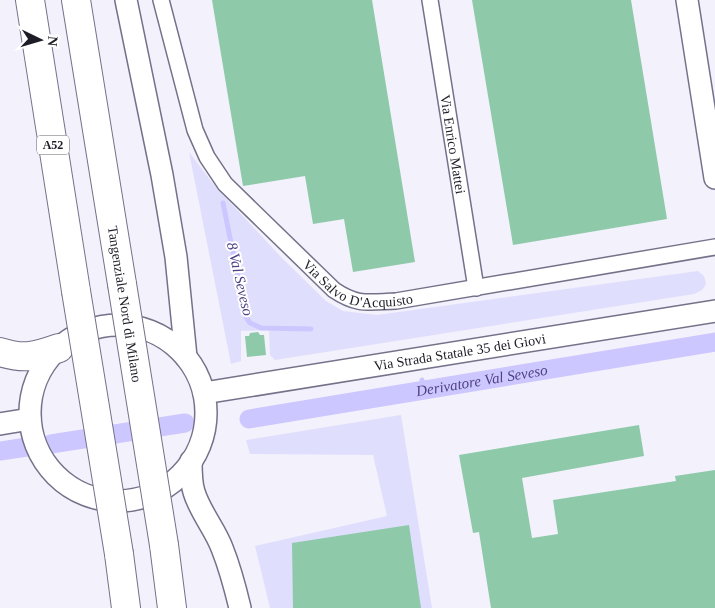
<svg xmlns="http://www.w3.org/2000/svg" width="715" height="608" viewBox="0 0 715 608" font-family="Georgia,serif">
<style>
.green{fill:#e0defd}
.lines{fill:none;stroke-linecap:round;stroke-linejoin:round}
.stream{stroke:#ccc7fe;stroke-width:5}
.canal{stroke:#ccc7fe;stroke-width:19}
.building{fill:#8ec9a9}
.street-casing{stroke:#747289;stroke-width:18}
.secondary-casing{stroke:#747289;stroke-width:24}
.highway-casing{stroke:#747289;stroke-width:30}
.street{stroke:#fff;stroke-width:15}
.secondary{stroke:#fff;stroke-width:21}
.highway{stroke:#fff;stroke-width:28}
.highway-bridge-casing{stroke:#747289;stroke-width:30;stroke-linecap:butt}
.highway-bridge{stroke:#fff;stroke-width:28}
.labels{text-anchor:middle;stroke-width:4;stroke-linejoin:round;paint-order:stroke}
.shield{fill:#fff;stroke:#626168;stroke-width:1}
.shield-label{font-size:12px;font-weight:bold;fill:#1e1d27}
.street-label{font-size:14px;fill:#1e1d27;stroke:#fff}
.water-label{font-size:15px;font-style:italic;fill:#4e4284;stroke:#fff}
</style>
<rect width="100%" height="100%" fill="#f2f1fc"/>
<path class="green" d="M 189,152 L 214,185 L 281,257 L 326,301 L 343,311 L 377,315 L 698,271 L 704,276 L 706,284 L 702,290 L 694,294 L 275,360 L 270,355 L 269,330 L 241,331 L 241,361 L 231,364 Z
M 401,415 L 432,608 L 270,608 L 255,546 L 387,516 L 373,455 L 250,454 L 246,440 Z"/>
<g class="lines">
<path class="stream" d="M 223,203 L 246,317 L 250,323 L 261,328 L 311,329
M 422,380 L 423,389"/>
<g class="canal">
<path id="s1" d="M 249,419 L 715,342"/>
<path d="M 51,444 L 185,423"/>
<path d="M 0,451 L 27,447"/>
</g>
</g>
<path class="building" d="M 212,0 L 372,0 L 415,262 L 353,272 L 344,219 L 313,224 L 305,176 L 243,186 Z
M 472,0 L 631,0 L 667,219 L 513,245 Z
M 258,332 L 260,335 L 264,335 L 266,355 L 247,357 L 245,336 L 249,336 L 250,333 Z
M 639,425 L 644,456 L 522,478 L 532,538 L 558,534 L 553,500 L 676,481 L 675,476 L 715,470 L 715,608 L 491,608 L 479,532 L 473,533 L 459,455 Z
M 409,525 L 421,608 L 293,608 L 292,543 Z"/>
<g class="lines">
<defs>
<g id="street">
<path id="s2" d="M 161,0 L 195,130 L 207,157 L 225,184 L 334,290 C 358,306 368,302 396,301 L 715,247"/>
<path id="s3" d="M 430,0 L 476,288"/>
</g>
<g id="secondary">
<path d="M 126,0 L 162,175 L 176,257 L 186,357"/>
<path d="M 687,0 L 715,178"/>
<circle cx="118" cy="413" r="88"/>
<path id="s4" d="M 204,393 L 715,311"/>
<path d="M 0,424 L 30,419"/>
<path d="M 191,461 C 191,471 191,483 194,492 C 200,512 215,529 222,548 C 230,568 235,587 240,608"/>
</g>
<path id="highway" d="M 30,0 L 76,291
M 76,0 L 122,284
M 0,352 C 25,360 36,356 59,348
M 164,545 L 172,608
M 119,554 L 126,608"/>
</defs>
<use href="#street" class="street-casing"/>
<use href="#secondary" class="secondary-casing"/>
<use href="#highway" class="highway-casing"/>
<use href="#street" class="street"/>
<use href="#secondary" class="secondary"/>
<use href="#highway" class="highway"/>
<defs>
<path id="highway-bridge" d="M 122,284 L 164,545
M 76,291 L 119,554"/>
</defs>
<use href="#highway-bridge" class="highway-bridge-casing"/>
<use href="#highway-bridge" class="highway-bridge"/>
</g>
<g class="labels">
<rect class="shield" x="37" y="135.5" width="32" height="19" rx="4"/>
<g class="shield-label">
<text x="53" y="149">A52</text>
</g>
<g class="street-label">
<text dy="5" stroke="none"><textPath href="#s3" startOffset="146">Via Enrico Mattei</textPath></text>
<text dy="5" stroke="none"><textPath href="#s2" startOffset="369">Via Salvo D'Acquisto</textPath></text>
<text transform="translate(125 304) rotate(81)" y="5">Tangenziale Nord di Milano</text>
<text dy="5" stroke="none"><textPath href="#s4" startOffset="259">Via Strada Statale 35 dei Giovi</textPath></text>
</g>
<g class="water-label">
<text transform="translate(240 279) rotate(77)" y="5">8 Val Seveso</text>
<text dy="5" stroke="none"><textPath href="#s1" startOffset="236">Derivatore Val Seveso</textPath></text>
</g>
</g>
<g transform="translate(40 40) rotate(95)" stroke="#ffffff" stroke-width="4" paint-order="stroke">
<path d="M0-4L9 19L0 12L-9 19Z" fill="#1e1d27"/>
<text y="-8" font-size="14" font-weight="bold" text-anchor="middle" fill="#1e1d27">N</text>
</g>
</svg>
